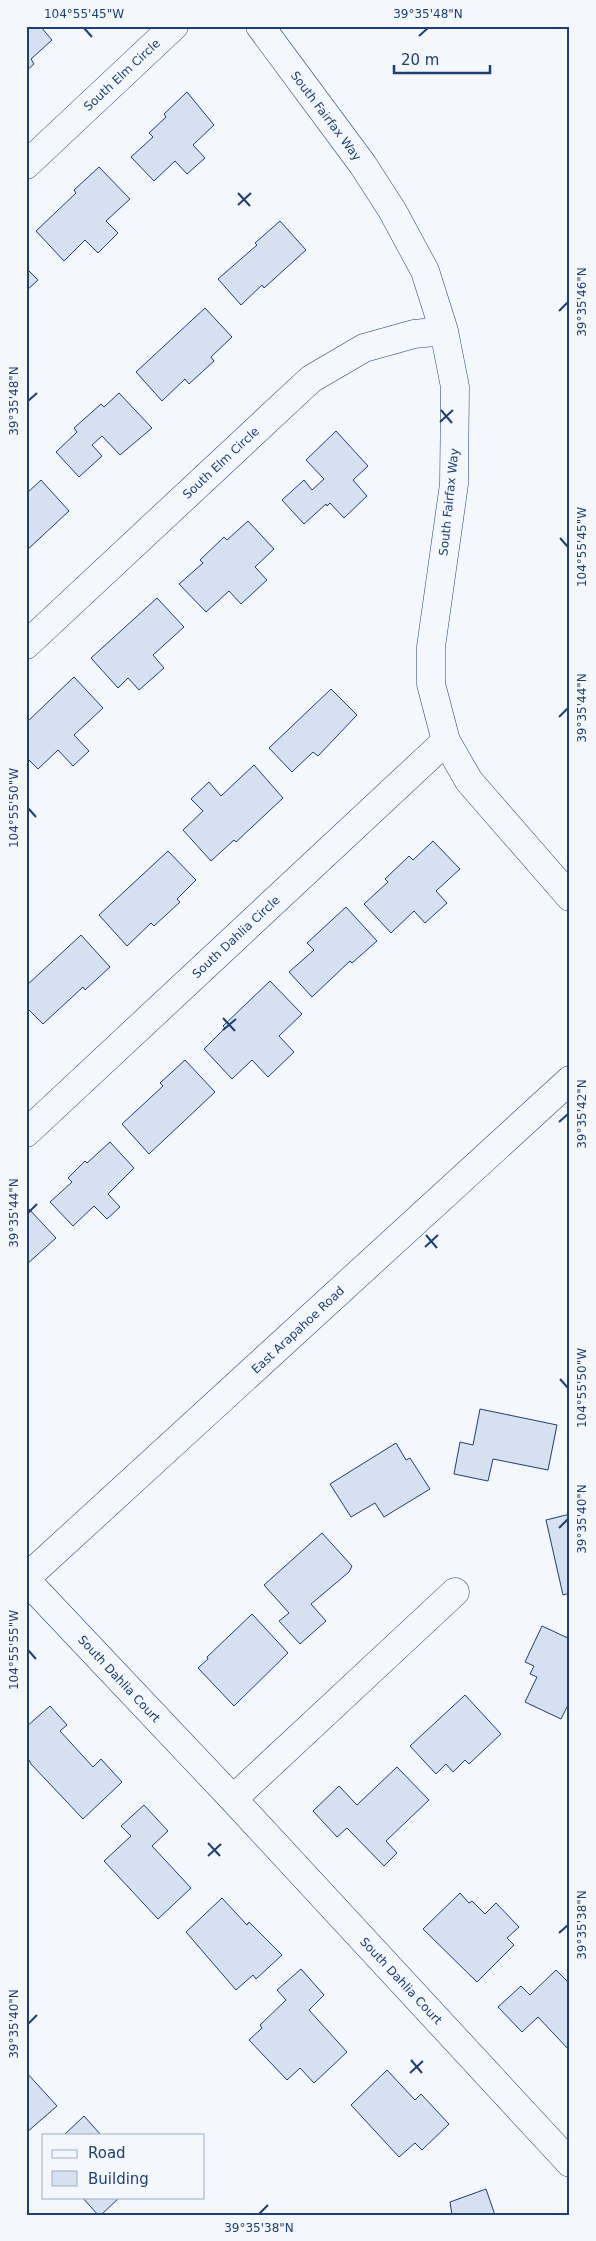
<svg xmlns="http://www.w3.org/2000/svg" width="596" height="2241" viewBox="0 0 596 2241" font-family="'DejaVu Sans',sans-serif">
<style>
.building{fill:#d5e0f0;stroke:#1d3f73}
.lines{fill:none;stroke-linecap:round;stroke-linejoin:round}
.street-casing{stroke:#1d3f73;stroke-width:29}
.primary-casing{stroke:#1d3f73;stroke-width:29}
.street{stroke:#f4f7fb;stroke-width:28}
.primary{stroke:#f4f7fb;stroke-width:28}
.ticks{fill:none;stroke:#1d3f73;stroke-width:2}
.labels{text-anchor:middle;stroke-width:4;stroke-linejoin:round;paint-order:stroke}
.street-label{font-size:12px;fill:#1d3f73;stroke:#f4f7fb}
.neatline{fill:none;stroke:#1d3f73;stroke-width:2}
.ticks-label{font-size:12px;text-anchor:middle;fill:#1d3f73}
</style>
<rect width="100%" height="100%" fill="#f4f7fb"/>
<path class="building" d="M 26,26 L 40,26 L 52,40 L 31,59 L 34,64 L 26,71 Z
M 187,92 L 214,125 L 193,145 L 205,158 L 187,174 L 175,161 L 154,181 L 131,157 L 153,137 L 149,133 L 166,117 L 164,114 Z
M 99,167 L 130,199 L 106,221 L 118,233 L 98,253 L 85,240 L 64,261 L 36,231 L 76,193 L 74,190 Z
M 280,221 L 306,250 L 264,288 L 262,285 L 241,305 L 218,279 L 257,245 L 255,243 Z
M 26,268 L 38,280 L 26,291 Z
M 205,308 L 232,337 L 211,357 L 214,361 L 189,384 L 185,379 L 162,401 L 136,372 Z
M 119,393 L 152,428 L 120,455 L 102,436 L 92,445 L 102,456 L 79,477 L 56,452 L 77,432 L 74,428 L 101,404 L 104,407 Z
M 336,431 L 368,466 L 353,480 L 367,496 L 344,518 L 330,503 L 327,506 L 326,504 L 304,524 L 282,500 L 304,480 L 312,490 L 324,479 L 306,460 Z
M 41,480 L 69,511 L 26,551 L 26,494 Z
M 248,521 L 274,549 L 255,567 L 267,580 L 241,604 L 229,591 L 206,612 L 179,584 L 203,563 L 200,560 L 224,537 L 227,540 Z
M 157,598 L 184,627 L 153,655 L 164,668 L 139,690 L 128,678 L 118,688 L 91,658 Z
M 74,677 L 103,708 L 74,735 L 89,751 L 73,766 L 58,750 L 38,769 L 26,757 L 26,723 Z
M 331,689 L 357,715 L 318,756 L 313,752 L 292,772 L 269,748 Z
M 254,765 L 283,798 L 236,842 L 234,840 L 211,861 L 183,830 L 203,811 L 191,799 L 209,782 L 221,796 Z
M 433,841 L 460,869 L 436,891 L 447,903 L 425,923 L 414,911 L 391,933 L 364,904 L 388,882 L 385,879 L 409,856 L 413,860 Z
M 168,851 L 196,880 L 177,899 L 180,902 L 154,926 L 151,923 L 127,946 L 99,915 Z
M 346,907 L 377,941 L 352,963 L 350,961 L 312,997 L 289,972 L 314,950 L 307,943 Z
M 81,935 L 110,967 L 85,990 L 83,987 L 43,1024 L 26,1007 L 26,986 Z
M 270,981 L 302,1014 L 279,1036 L 294,1052 L 268,1077 L 252,1060 L 232,1079 L 204,1049 L 225,1028 L 223,1026 Z
M 185,1060 L 215,1092 L 149,1154 L 122,1124 L 163,1086 L 160,1083 Z
M 110,1142 L 134,1168 L 108,1194 L 120,1207 L 107,1219 L 94,1206 L 73,1226 L 50,1202 L 72,1182 L 68,1178 L 85,1161 L 87,1163 Z
M 29,1209 L 56,1238 L 26,1265 L 26,1212 Z
M 480,1409 L 557,1425 L 548,1470 L 493,1459 L 488,1481 L 454,1474 L 460,1442 L 473,1445 Z
M 396,1443 L 406,1460 L 410,1458 L 430,1489 L 384,1517 L 375,1503 L 351,1517 L 330,1484 Z
M 570,1514 L 570,1593 L 563,1595 L 546,1520 Z
M 322,1533 L 352,1566 L 349,1572 L 311,1604 L 326,1621 L 300,1644 L 279,1621 L 289,1613 L 264,1585 Z
M 252,1614 L 288,1653 L 234,1706 L 198,1668 L 208,1659 L 207,1657 Z
M 542,1626 L 570,1639 L 570,1701 L 561,1719 L 525,1702 L 537,1677 L 530,1674 L 534,1666 L 525,1662 Z
M 465,1695 L 501,1734 L 469,1764 L 465,1760 L 453,1772 L 446,1764 L 436,1774 L 410,1746 Z
M 50,1706 L 67,1725 L 60,1731 L 93,1767 L 101,1759 L 122,1782 L 83,1819 L 31,1764 L 29,1760 L 26,1762 L 26,1727 Z
M 397,1767 L 429,1800 L 386,1841 L 397,1853 L 384,1866 L 347,1828 L 337,1837 L 313,1811 L 339,1786 L 357,1805 Z
M 144,1805 L 168,1831 L 152,1846 L 191,1888 L 158,1919 L 104,1861 L 131,1836 L 121,1826 Z
M 460,1893 L 469,1903 L 472,1901 L 485,1914 L 496,1903 L 519,1927 L 507,1938 L 514,1945 L 477,1982 L 423,1929 Z
M 222,1898 L 247,1925 L 249,1922 L 282,1955 L 256,1979 L 253,1975 L 236,1990 L 186,1932 Z
M 301,1969 L 324,1995 L 309,2010 L 347,2052 L 314,2083 L 300,2068 L 287,2080 L 249,2040 L 262,2028 L 260,2025 L 286,2000 L 277,1990 Z
M 556,1970 L 570,1984 L 570,2051 L 538,2017 L 522,2032 L 498,2007 L 521,1986 L 530,1995 Z
M 387,2070 L 415,2100 L 421,2094 L 449,2124 L 422,2150 L 415,2143 L 399,2157 L 351,2105 Z
M 26,2072 L 57,2106 L 26,2133 Z
M 84,2116 L 101,2135 L 64,2135 Z
M 486,2189 L 495,2215 L 452,2215 L 450,2202 Z
M 82,2197 L 120,2197 L 101,2215 L 98,2215 Z"/>
<g class="lines">
<defs>
<path id="street" d="M 260,26 L 363,165 L 392,210 L 425,271 L 444,331 L 455,387 L 454,484 L 431,647 L 431,684 L 446,741 L 469,781 L 570,897
M 26,165 L 174,26
M 26,645 L 311,379 L 364,348 L 414,334 L 444,331
M 26,1133 L 446,741
M 26,1580 L 233,1799 L 570,2163
M 233,1799 L 455,1592"/>
<path id="primary" d="M 26,1578 L 570,1080"/>
</defs>
<use href="#street" class="street-casing"/>
<use href="#primary" class="primary-casing"/>
<use href="#street" class="street"/>
<use href="#primary" class="primary"/>
</g>
<path class="ticks" d="M 84,28 L 92,37M 419,36 L 428,28M 238,193 L 250,206M 238,205 L 251,193M 559,311 L 568,302M 28,401 L 37,393M 441,410 L 452,423M 440,422 L 453,410M 560,538 L 568,547M 559,717 L 568,708M 28,808 L 36,817M 223,1018 L 235,1031M 223,1030 L 236,1019M 559,1122 L 568,1114M 28,1213 L 37,1204M 426,1235 L 437,1248M 425,1247 L 438,1235M 560,1379 L 568,1388M 559,1528 L 568,1519M 28,1650 L 36,1659M 208,1843 L 220,1856M 208,1856 L 221,1844M 559,1933 L 568,1925M 28,2024 L 37,2015M 411,2060 L 422,2073M 410,2073 L 423,2061M 259,2214 L 268,2205"/>
<g class="labels">
<g class="street-label">
<text transform="translate(122 75) rotate(-43)" y="4">South Elm Circle</text>
<text transform="translate(326 116) rotate(53)" y="4">South Fairfax Way</text>
<text transform="translate(221 463) rotate(-43)" y="4">South Elm Circle</text>
<text transform="translate(449 502) rotate(-84)" y="4">South Fairfax Way</text>
<text transform="translate(236 937) rotate(-43)" y="4">South Dahlia Circle</text>
<text transform="translate(298 1330) rotate(-43)" y="4">East Arapahoe Road</text>
<text transform="translate(119 1679) rotate(47)" y="4">South Dahlia Court</text>
<text transform="translate(401 1981) rotate(47)" y="4">South Dahlia Court</text>
</g>
</g>
<rect width="596" height="2241" fill="none" stroke="#f4f7fb" stroke-width="55"/>
<rect x="42" y="2134" width="162" height="65" fill="#f4f7fb" stroke="#9eadc5"/>
<rect x="52" y="2150" width="25" height="8" fill="#f4f7fb" stroke="#9eadc5"/>
<text x="88" y="2158" font-size="15" fill="#1d3f73">Road</text>
<rect x="52" y="2171" width="25" height="15" fill="#d5e0f0" stroke="#9eadc5"/>
<text x="88" y="2184" font-size="15" fill="#1d3f73">Building</text>
<path d="M394 65v8h96v-8" fill="none" stroke="#1d3f73" stroke-width="2.5"/>
<text x="401" y="65" font-size="15" fill="#1d3f73" stroke="#f4f7fb" stroke-width="4" paint-order="stroke">20 m</text>
<rect x="28" y="28" width="540" height="2186" class="neatline"/>
<g class="ticks-label">
<text x="84" y="18">104°55'45"W</text>
<text x="428" y="18">39°35'48"N</text>
<text transform="translate(582 302) rotate(-90)" y="4">39°35'46"N</text>
<text transform="translate(14 401) rotate(-90)" y="4">39°35'48"N</text>
<text transform="translate(582 547) rotate(-90)" y="4">104°55'45"W</text>
<text transform="translate(582 708) rotate(-90)" y="4">39°35'44"N</text>
<text transform="translate(14 808) rotate(-90)" y="4">104°55'50"W</text>
<text transform="translate(582 1114) rotate(-90)" y="4">39°35'42"N</text>
<text transform="translate(14 1213) rotate(-90)" y="4">39°35'44"N</text>
<text transform="translate(582 1388) rotate(-90)" y="4">104°55'50"W</text>
<text transform="translate(582 1519) rotate(-90)" y="4">39°35'40"N</text>
<text transform="translate(14 1650) rotate(-90)" y="4">104°55'55"W</text>
<text transform="translate(582 1925) rotate(-90)" y="4">39°35'38"N</text>
<text transform="translate(14 2024) rotate(-90)" y="4">39°35'40"N</text>
<text x="259" y="2232">39°35'38"N</text>
</g>
</svg>
